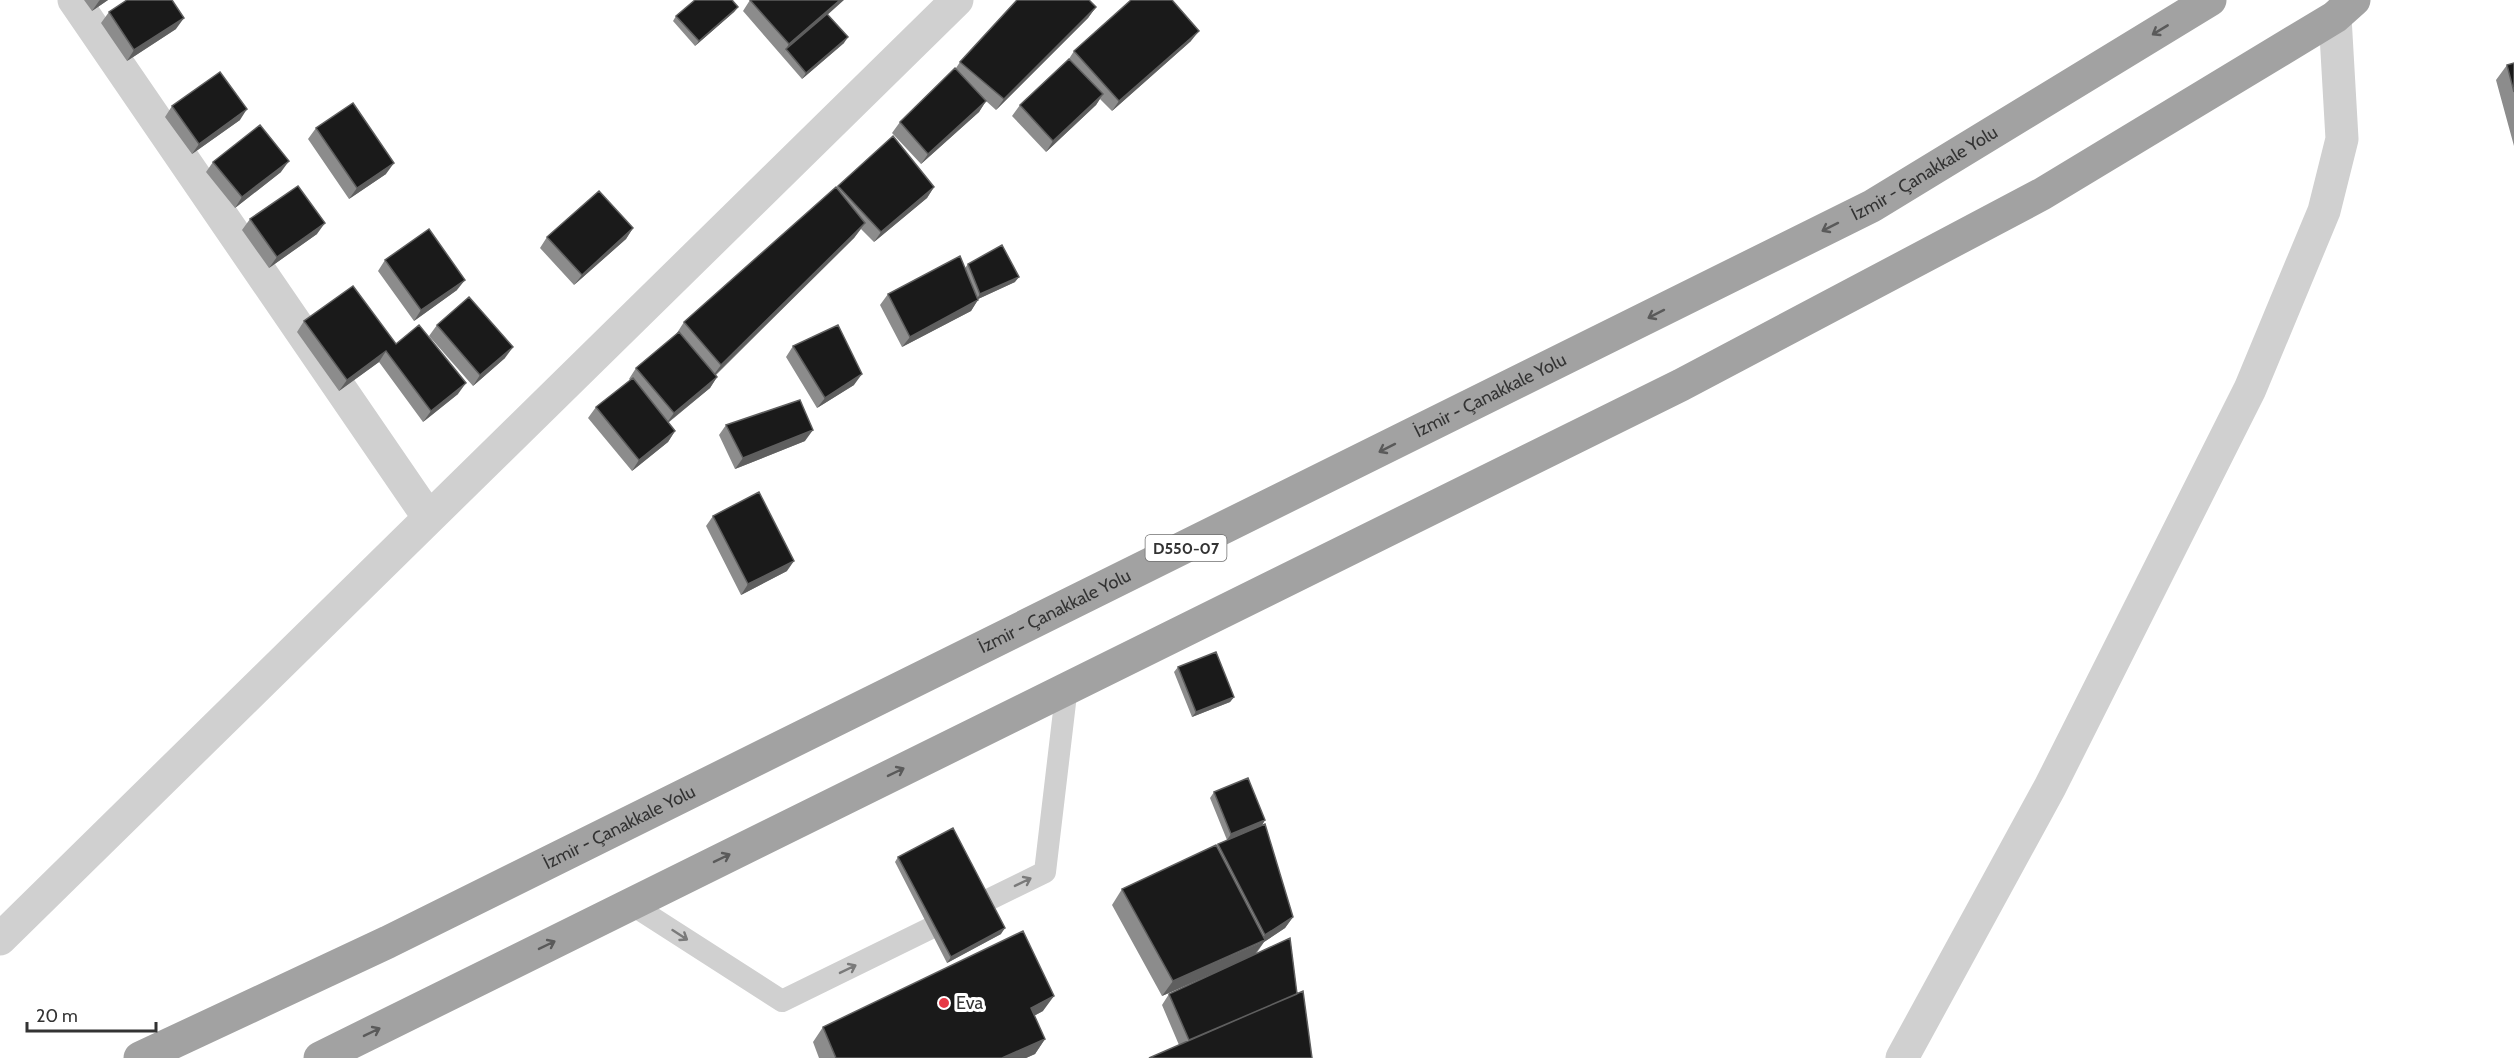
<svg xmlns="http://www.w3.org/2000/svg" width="2514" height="1058" viewBox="0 0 2514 1058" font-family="Cabin,sans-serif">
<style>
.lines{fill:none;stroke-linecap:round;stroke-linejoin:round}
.service{stroke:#d0d0d0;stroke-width:22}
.minor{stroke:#d0d0d0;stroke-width:33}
.trunk{stroke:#a2a2a2;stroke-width:33}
.wall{fill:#8c8c8c}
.shaded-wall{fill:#5f5f5f}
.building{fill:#1a1a1a;stroke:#5f5f5f;stroke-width:1.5}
.oneway{stroke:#5a5a5a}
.oneway2{stroke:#7a7a7a}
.poi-dot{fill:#e63946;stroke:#fff;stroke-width:2}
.labels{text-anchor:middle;stroke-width:6;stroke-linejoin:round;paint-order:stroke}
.shield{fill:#fff;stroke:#707070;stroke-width:1.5}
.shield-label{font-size:16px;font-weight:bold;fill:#333}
.street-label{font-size:18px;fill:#333;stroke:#fff}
.poi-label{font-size:18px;fill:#333;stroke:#fff;text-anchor:start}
</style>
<rect width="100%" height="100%" fill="#fff"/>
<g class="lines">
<path class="service" d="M 631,904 L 782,1001 L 1045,872 L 1067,686"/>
<path class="minor" d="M 74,0 L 429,518
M 0,939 L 957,0
M 1902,1058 L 2050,787 L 2250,389 L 2324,211 L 2342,139 L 2335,17"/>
<g class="trunk">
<path id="s1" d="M 140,1058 L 388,942 L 1872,206 L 2210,0"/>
<path d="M 320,1058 L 1681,385 L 2042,194 L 2335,17 L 2354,0"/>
</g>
</g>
<path class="wall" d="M 84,0 L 108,0 L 92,11 Z
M 750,0 L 828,15 L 844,43 L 802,79 L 743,11 Z
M 738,7 L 734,12 L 695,46 L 673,21 L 676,16 Z
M 1096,7 L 1088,18 L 996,110 L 986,101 L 979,112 L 921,164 L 892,133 L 900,122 L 956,68 L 960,62 Z
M 109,12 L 176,29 L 127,61 L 101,23 Z
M 1191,41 L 1112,111 L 1100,99 L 1096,105 L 1046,152 L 1012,116 L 1020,105 L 1067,62 L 1074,51 Z
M 2514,63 L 2514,146 L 2496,80 L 2507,65 Z
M 172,106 L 240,120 L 192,154 L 165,117 Z
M 316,128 L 386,174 L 349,199 L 308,139 Z
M 213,162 L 281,172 L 235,208 L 206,172 Z
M 838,186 L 934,187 L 927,198 L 874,242 L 861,229 L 854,238 L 716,375 L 717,377 L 710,388 L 668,423 L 675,431 L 668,442 L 632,471 L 588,418 L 596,407 L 630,380 L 629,379 L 636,368 L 675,336 L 684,322 Z
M 250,219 L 317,234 L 269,268 L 242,230 Z
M 633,228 L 626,239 L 574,285 L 540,248 L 547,237 Z
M 385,260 L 457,290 L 414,321 L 378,271 Z
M 968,264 L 1015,282 L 978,299 L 971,311 L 902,347 L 880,305 L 888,294 L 965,268 Z
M 304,321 L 396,344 L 458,394 L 423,422 L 379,362 L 339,391 L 297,332 Z
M 437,325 L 505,358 L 473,386 L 429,336 Z
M 793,346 L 854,385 L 817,408 L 786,357 Z
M 726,425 L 805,441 L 735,469 L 719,435 Z
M 713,516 L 787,571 L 741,595 L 706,526 Z
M 1178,667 L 1234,697 L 1230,702 L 1192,717 L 1174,672 Z
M 1214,792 L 1265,820 L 1262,825 L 1227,840 L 1210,798 Z
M 1218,844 L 1293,917 L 1285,928 L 1264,942 L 1256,954 L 1297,994 L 1179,1045 L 1162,1005 L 1169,994 L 1213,974 L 1162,996 L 1112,905 L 1122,889 L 1216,846 Z
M 898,857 L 1001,934 L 947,963 L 895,862 Z
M 1043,1011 L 1034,1016 L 1045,1039 L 1035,1054 L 1026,1058 L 819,1058 L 813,1042 L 823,1027 Z"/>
<path class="shaded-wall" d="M 100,0 L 108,0 L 92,11 L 99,1 Z
M 840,0 L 844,0 L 787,51 L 786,49 L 782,55 L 789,44 Z
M 738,7 L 734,12 L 695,46 L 699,41 Z
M 1096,7 L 1088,18 L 996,110 L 1004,99 Z
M 184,18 L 176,29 L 127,61 L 134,50 Z
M 1199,31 L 1191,41 L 1112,111 L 1119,101 Z
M 848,37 L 844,43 L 802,79 L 806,73 Z
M 1103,94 L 1096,105 L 1046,152 L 1053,141 Z
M 986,101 L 979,112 L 921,164 L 928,154 Z
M 247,109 L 240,120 L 192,154 L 199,144 Z
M 289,161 L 281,172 L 235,208 L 242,197 Z
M 394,163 L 386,174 L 349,199 L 357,188 Z
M 934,187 L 927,198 L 874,242 L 881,232 Z
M 325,223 L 317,234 L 269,268 L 277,257 Z
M 865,223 L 854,238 L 710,380 L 721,365 Z
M 633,228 L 626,239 L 574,285 L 582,275 Z
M 1019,277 L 1015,282 L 976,300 L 980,294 Z
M 465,280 L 457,290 L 414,321 L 421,310 Z
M 978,300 L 971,311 L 902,347 L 910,337 Z
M 513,347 L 505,358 L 473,386 L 480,375 Z
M 386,351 L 379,362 L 339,391 L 347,380 Z
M 862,374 L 854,385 L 817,408 L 825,398 Z
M 717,377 L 710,388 L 666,424 L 674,413 Z
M 466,383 L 458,394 L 423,422 L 431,411 Z
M 813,430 L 805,441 L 735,469 L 743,458 Z
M 675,431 L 668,442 L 632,471 L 639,460 Z
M 794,561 L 787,571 L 741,595 L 748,584 Z
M 1234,697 L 1230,702 L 1192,717 L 1196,712 Z
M 1265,820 L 1262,825 L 1227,840 L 1231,834 Z
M 1293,917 L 1285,928 L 1264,942 L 1254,955 L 1162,996 L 1173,981 L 1260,943 L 1265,935 Z
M 1005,928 L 1001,934 L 947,963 L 951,957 Z
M 1054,996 L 1043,1011 L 1020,1023 L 1031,1008 Z
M 1045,1039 L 1035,1054 L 1026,1058 L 1002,1058 Z"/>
<path class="building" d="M 127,0 L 172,0 L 184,18 L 134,50 L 109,12 Z
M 695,0 L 732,0 L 738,7 L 699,41 L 676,16 Z
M 750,0 L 840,0 L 789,44 Z
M 1017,0 L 1089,0 L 1096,7 L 1004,99 L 960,62 Z
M 1131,0 L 1172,0 L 1199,31 L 1119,101 L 1074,51 Z
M 827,14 L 848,37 L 806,73 L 786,49 Z
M 1069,59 L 1103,94 L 1053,141 L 1020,105 Z
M 2514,63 L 2514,92 L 2507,65 Z
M 955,68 L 986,101 L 928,154 L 900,122 Z
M 220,72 L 247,109 L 199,144 L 172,106 Z
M 353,103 L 394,163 L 357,188 L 316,128 Z
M 260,125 L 289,161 L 242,197 L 213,162 Z
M 893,136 L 934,187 L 881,232 L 838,186 Z
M 298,186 L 325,223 L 277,257 L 250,219 Z
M 836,187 L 865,223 L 721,365 L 684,322 Z
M 599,191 L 633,228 L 582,275 L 547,237 Z
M 429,229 L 465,280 L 421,310 L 385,260 Z
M 1002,245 L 1019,277 L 980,294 L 968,264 Z
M 960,256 L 978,300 L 910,337 L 888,294 Z
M 353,286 L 396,344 L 419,325 L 466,383 L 431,411 L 386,351 L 347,380 L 304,321 Z
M 469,297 L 513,347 L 480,375 L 437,325 Z
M 838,325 L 862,374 L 825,398 L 793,346 Z
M 679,332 L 717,377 L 674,413 L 636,368 Z
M 633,378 L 675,431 L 639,460 L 596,407 Z
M 800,400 L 813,430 L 743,458 L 726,425 Z
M 759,492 L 794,561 L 748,584 L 713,516 Z
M 1216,652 L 1234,697 L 1196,712 L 1178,667 Z
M 1248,778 L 1265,820 L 1231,834 L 1214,792 Z
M 1265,824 L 1293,917 L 1265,935 L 1218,844 Z
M 953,828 L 1005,928 L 951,957 L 898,857 Z
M 1216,845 L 1265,940 L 1173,981 L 1122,889 Z
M 1023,931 L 1054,996 L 1031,1008 L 1045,1039 L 1002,1058 L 836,1058 L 823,1027 Z
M 1290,938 L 1297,994 L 1189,1040 L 1169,994 Z
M 1303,991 L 1312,1058 L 1149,1058 Z"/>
<defs><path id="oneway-shaft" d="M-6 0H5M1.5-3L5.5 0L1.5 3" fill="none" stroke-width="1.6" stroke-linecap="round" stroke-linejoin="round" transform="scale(1.5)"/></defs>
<g class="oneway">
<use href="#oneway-shaft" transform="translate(2160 30) rotate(149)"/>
<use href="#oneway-shaft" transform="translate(1830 227) rotate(153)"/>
<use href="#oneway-shaft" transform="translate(1656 314) rotate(153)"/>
<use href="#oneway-shaft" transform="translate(1387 448) rotate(153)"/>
<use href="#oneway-shaft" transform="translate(896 772) rotate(-26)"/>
<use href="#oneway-shaft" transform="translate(722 858) rotate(-26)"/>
<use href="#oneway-shaft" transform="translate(547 945) rotate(-26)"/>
<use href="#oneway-shaft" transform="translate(372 1032) rotate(-26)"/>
</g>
<g class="oneway2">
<use href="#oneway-shaft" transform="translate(1023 882) rotate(-26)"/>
<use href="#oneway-shaft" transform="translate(680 935) rotate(33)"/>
<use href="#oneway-shaft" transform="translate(848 969) rotate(-26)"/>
</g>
<circle class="poi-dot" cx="944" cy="1003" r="6"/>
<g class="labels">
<rect class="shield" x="1145.5" y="535" width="81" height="26" rx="4.5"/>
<g class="shield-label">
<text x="1186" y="554">D550-07</text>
</g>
<g class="street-label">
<text dy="6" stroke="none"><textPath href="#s1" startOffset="1992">İzmir - Çanakkale Yolu</textPath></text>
<text dy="6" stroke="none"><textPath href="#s1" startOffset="1504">İzmir - Çanakkale Yolu</textPath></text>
<text dy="6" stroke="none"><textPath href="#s1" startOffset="1018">İzmir - Çanakkale Yolu</textPath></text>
<text dy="6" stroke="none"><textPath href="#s1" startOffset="532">İzmir - Çanakkale Yolu</textPath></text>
</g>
<g class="poi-label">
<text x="956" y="1009">Eva</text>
</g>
</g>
<path d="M27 1022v9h129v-9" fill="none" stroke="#333333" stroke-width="3"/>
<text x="36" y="1022" font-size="18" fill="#333333" stroke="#ffffff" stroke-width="4.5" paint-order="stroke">20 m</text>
</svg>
